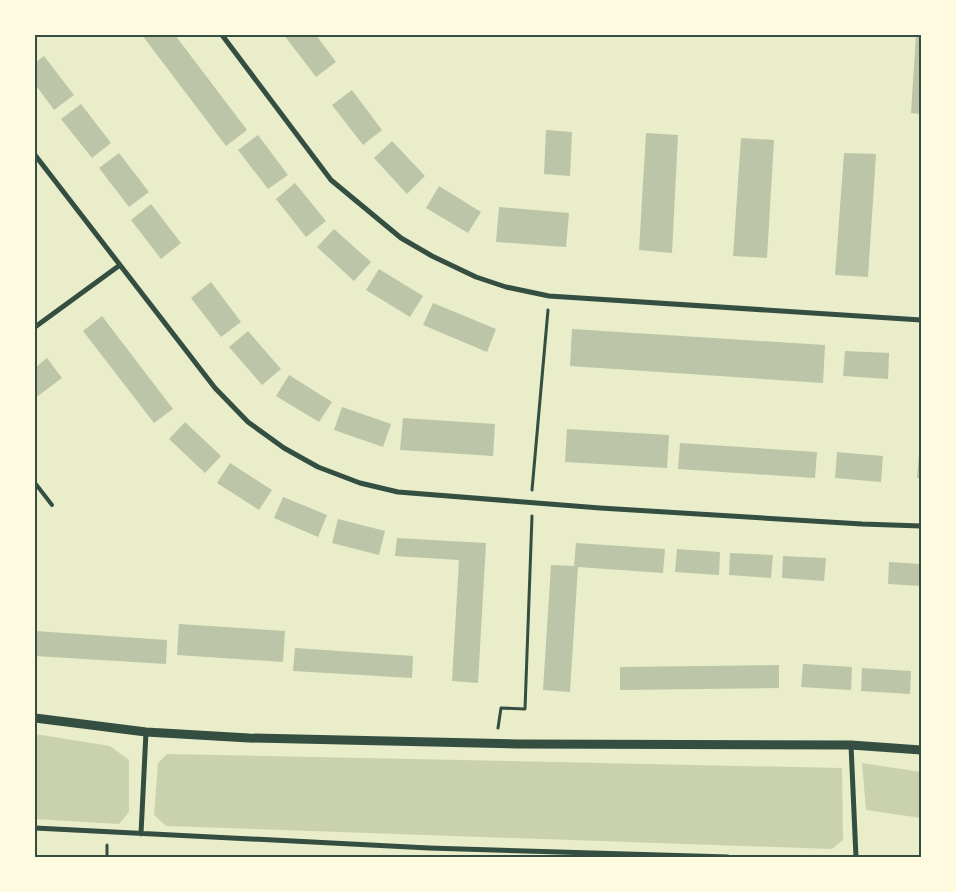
<svg xmlns="http://www.w3.org/2000/svg" width="956" height="892" viewBox="0 0 956 892" font-family="'Public Sans',sans-serif">
<style>
.green{fill:#cad2ad}
.building{fill:#bcc5a7}
.lines{fill:none;stroke-linecap:round;stroke-linejoin:round}
.path{stroke:#344e41;stroke-width:3}
.service{stroke:#344e41;stroke-width:4}
.minor{stroke:#344e41;stroke-width:5}
.tertiary{stroke:#344e41;stroke-width:9}
.neatline{fill:none;stroke:#344e41;stroke-width:2}
</style>
<rect width="100%" height="100%" fill="#e9edc9"/>
<path class="green" d="M 35,734 L 110,746 L 129,760 L 129,812 L 119,824 L 35,819 Z
M 167,754 L 842,768 L 843,840 L 832,849 L 166,826 L 154,815 L 158,763 Z
M 862,763 L 921,772 L 921,818 L 866,810 Z"/>
<path class="building" d="M 142,35 L 175,35 L 247,130 L 226,146 Z
M 284,35 L 316,35 L 336,62 L 316,77 Z
M 916,35 L 921,35 L 921,114 L 911,113 Z
M 44,56 L 74,95 L 54,110 L 35,84 L 35,63 Z
M 352,90 L 382,130 L 363,145 L 332,105 Z
M 81,104 L 111,143 L 92,158 L 61,119 Z
M 546,130 L 572,132 L 570,176 L 544,174 Z
M 646,133 L 678,135 L 672,253 L 639,250 Z
M 258,135 L 288,175 L 268,189 L 238,150 Z
M 741,138 L 774,140 L 767,258 L 733,256 Z
M 392,141 L 425,176 L 407,194 L 374,158 Z
M 119,153 L 149,192 L 129,207 L 99,168 Z
M 844,153 L 876,154 L 868,277 L 835,275 Z
M 295,183 L 326,221 L 306,237 L 276,199 Z
M 439,186 L 481,212 L 468,233 L 426,208 Z
M 151,204 L 181,243 L 161,259 L 131,220 Z
M 499,207 L 569,213 L 566,247 L 496,242 Z
M 334,229 L 371,262 L 354,281 L 317,247 Z
M 379,269 L 423,296 L 410,317 L 366,290 Z
M 211,282 L 241,322 L 221,337 L 191,298 Z
M 433,303 L 496,329 L 487,352 L 423,325 Z
M 102,316 L 173,409 L 154,423 L 83,331 Z
M 572,329 L 825,345 L 823,383 L 570,366 Z
M 248,331 L 281,369 L 262,385 L 229,347 Z
M 845,351 L 889,353 L 888,379 L 843,376 Z
M 47,358 L 62,378 L 35,398 L 35,368 Z
M 289,375 L 332,402 L 319,422 L 276,396 Z
M 342,407 L 391,424 L 383,447 L 334,430 Z
M 403,418 L 495,424 L 493,456 L 400,450 Z
M 185,422 L 221,456 L 205,473 L 169,439 Z
M 567,429 L 669,435 L 667,468 L 565,462 Z
M 920,442 L 921,442 L 921,478 L 917,478 Z
M 680,443 L 817,452 L 815,478 L 678,469 Z
M 837,452 L 883,456 L 881,482 L 835,478 Z
M 230,463 L 272,490 L 259,510 L 217,483 Z
M 283,497 L 327,515 L 318,537 L 274,518 Z
M 338,519 L 385,531 L 379,555 L 332,543 Z
M 397,538 L 486,543 L 478,683 L 452,681 L 459,560 L 395,556 Z
M 576,543 L 665,549 L 663,573 L 578,567 L 570,692 L 543,690 L 551,565 L 574,566 Z
M 677,549 L 720,552 L 719,575 L 675,572 Z
M 730,553 L 773,555 L 771,578 L 729,575 Z
M 783,556 L 826,558 L 824,581 L 782,578 Z
M 889,562 L 921,564 L 921,586 L 888,584 Z
M 179,624 L 285,631 L 283,662 L 177,655 Z
M 35,631 L 167,640 L 166,664 L 35,656 Z
M 295,648 L 413,656 L 412,678 L 293,671 Z
M 803,664 L 852,667 L 851,690 L 801,687 Z
M 779,665 L 779,688 L 620,690 L 620,667 Z
M 862,668 L 911,671 L 910,694 L 861,691 Z"/>
<g class="lines">
<path class="path" d="M 532,490 L 548,310
M 498,728 L 501,708 L 525,709 L 532,516
M 107,857 L 107,845"/>
<path class="service" d="M 35,483 L 52,505"/>
<path class="minor" d="M 222,35 L 331,180 L 401,238 L 432,256 L 476,277 L 506,287 L 549,296 L 921,320
M 35,155 L 215,388 L 248,422 L 284,448 L 318,467 L 360,483 L 398,492 L 600,508 L 862,524 L 921,526
M 35,327 L 120,265
M 851,745 L 856,857
M 35,828 L 429,848 L 728,857
M 141,834 L 146,732"/>
<path class="tertiary" d="M 35,718 L 146,732 L 249,738 L 517,744 L 851,745 L 921,750"/>
</g>
<rect width="956" height="892" fill="none" stroke="#fefae0" stroke-width="72"/>
<rect x="36" y="36" width="884" height="820" class="neatline"/>
</svg>
